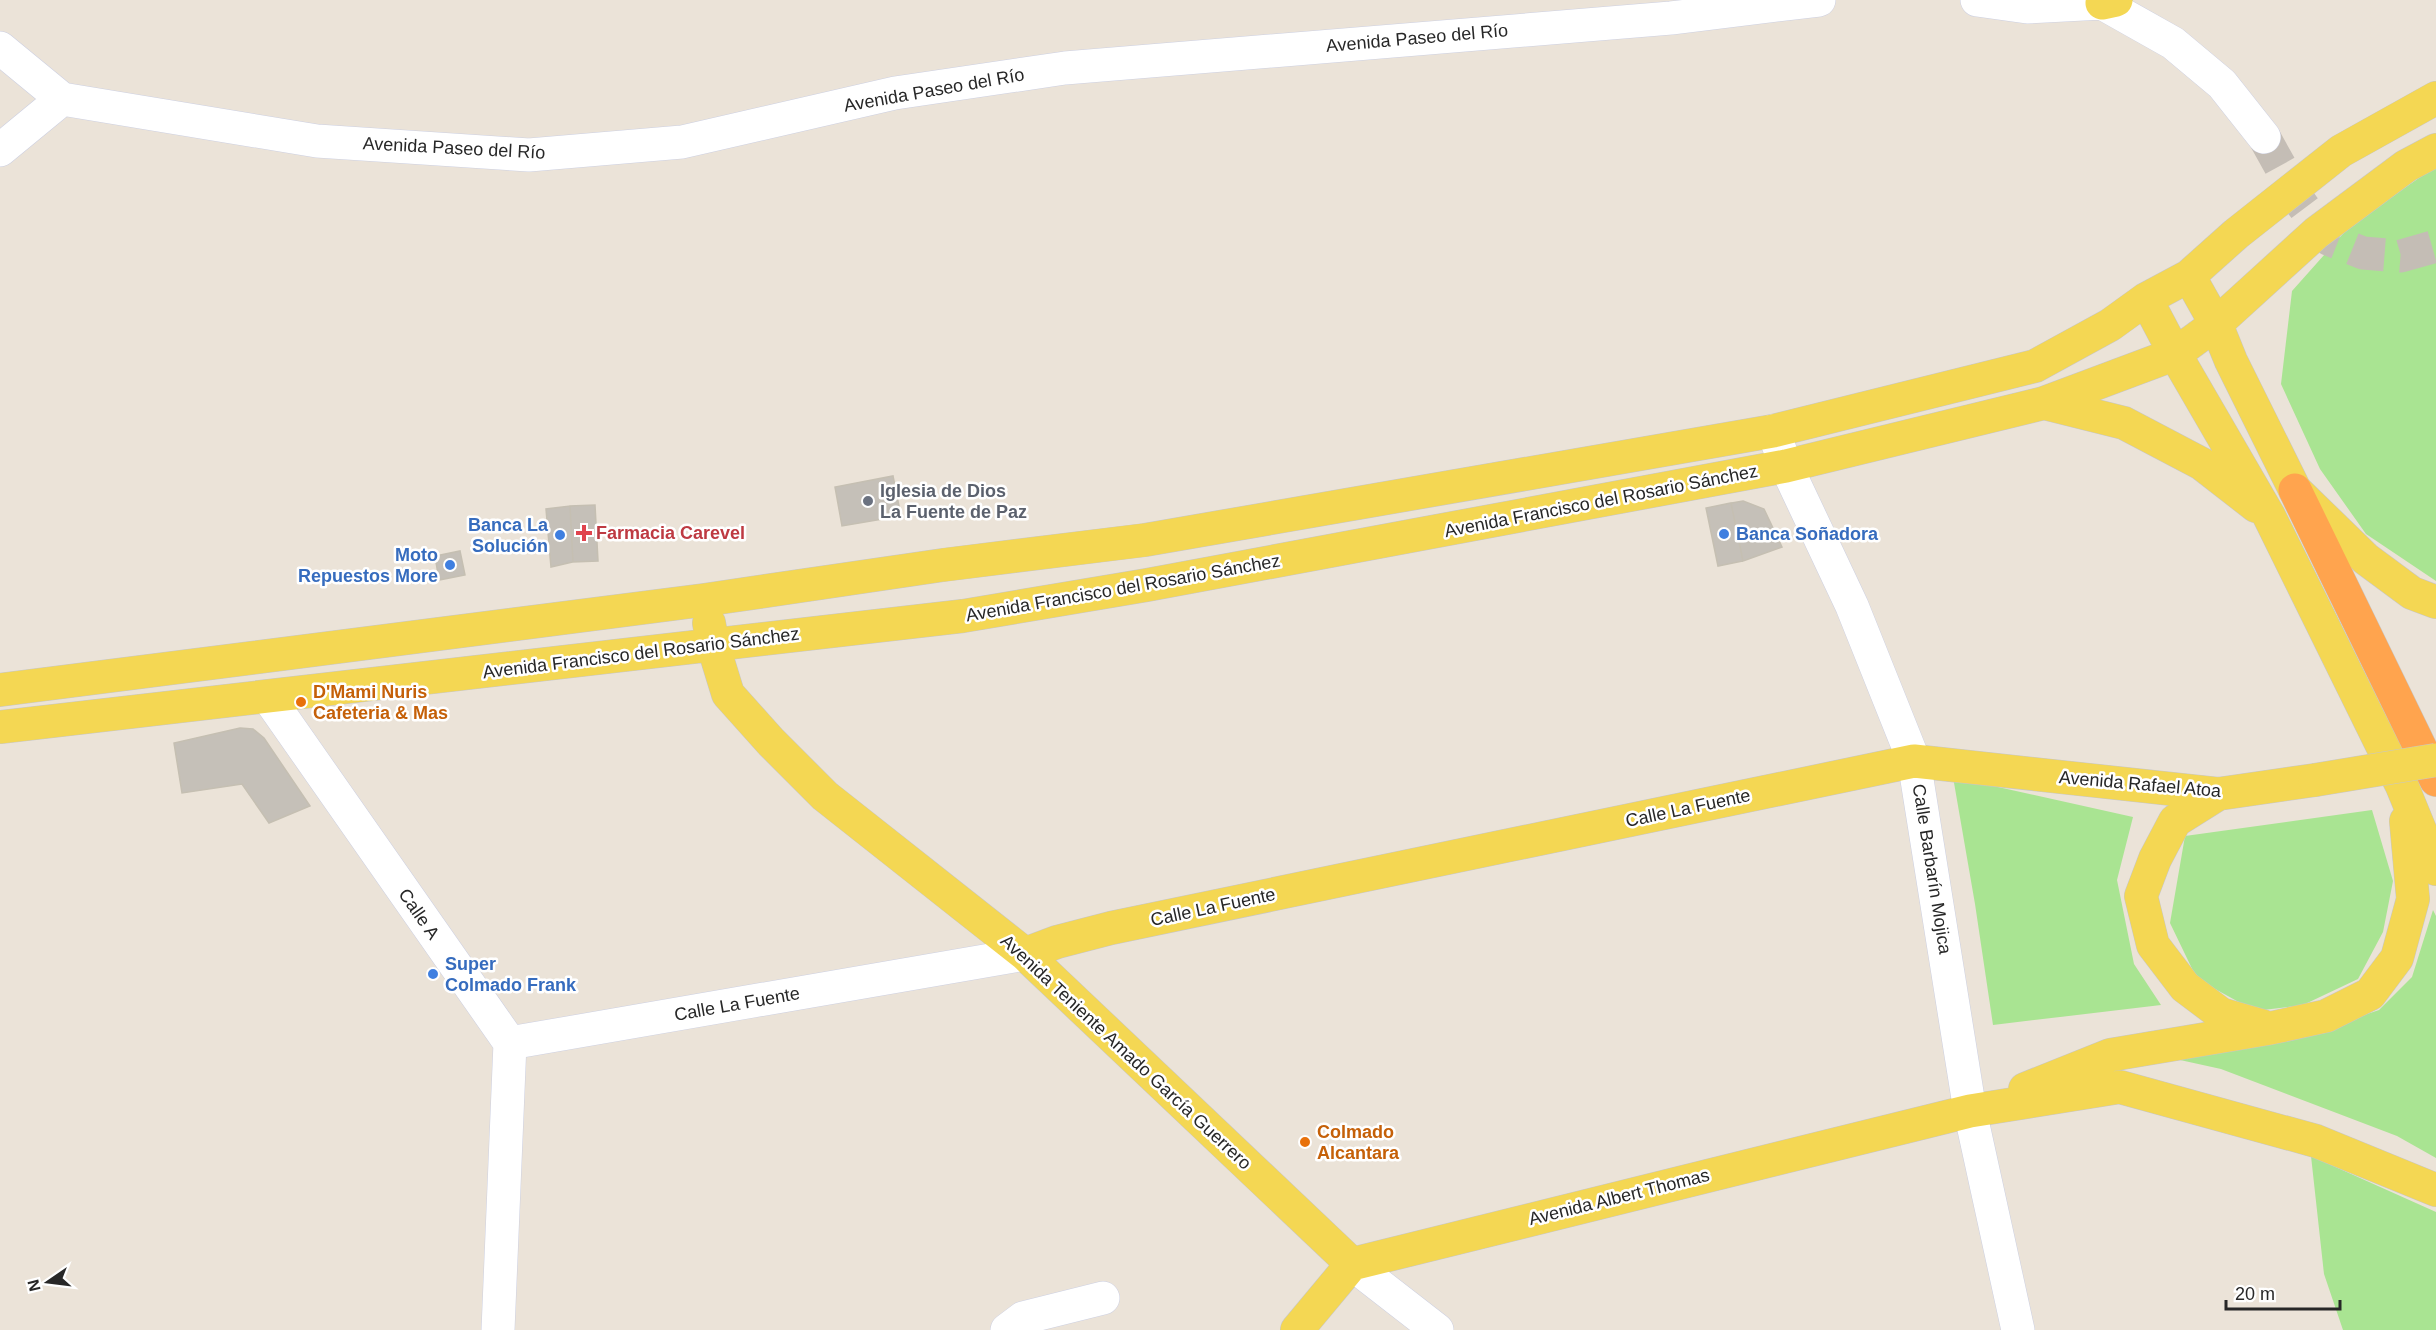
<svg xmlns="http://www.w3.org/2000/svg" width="2436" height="1330" viewBox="0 0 2436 1330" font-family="Helvetica,sans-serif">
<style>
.green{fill:#a9e492}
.building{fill:#c5c0b8;stroke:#c5bfb2;stroke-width:1.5}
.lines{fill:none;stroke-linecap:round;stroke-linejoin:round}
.minor-tunnel{stroke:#c4bdb5;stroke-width:33;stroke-dasharray:33 16;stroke-linecap:butt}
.minor-casing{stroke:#cdd0e1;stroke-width:34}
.major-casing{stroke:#c7c7c7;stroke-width:34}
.highway-casing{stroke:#c7c7c7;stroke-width:34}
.minor{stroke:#fff;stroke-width:33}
.major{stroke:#f4d753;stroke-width:33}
.highway{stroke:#ffa44e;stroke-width:33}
.major-bridge-casing{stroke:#c7c7c7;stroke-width:34;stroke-linecap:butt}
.major-bridge{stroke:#f4d753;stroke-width:33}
.worship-dot{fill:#6b7280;stroke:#fff;stroke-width:2}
.health-dot{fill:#e0444e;stroke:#fff;stroke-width:2}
.shop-dot{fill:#3f7fe0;stroke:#fff;stroke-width:2}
.food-dot{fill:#e8710a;stroke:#fff;stroke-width:2}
.labels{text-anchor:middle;stroke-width:5;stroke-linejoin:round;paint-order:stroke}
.street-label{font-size:18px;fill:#272727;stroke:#fff}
.worship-label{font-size:18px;font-weight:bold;fill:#5b616d;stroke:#fff;text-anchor:start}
.shop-label{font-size:18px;font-weight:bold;fill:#366cbe;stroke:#fff;text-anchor:end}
.health-label{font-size:18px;font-weight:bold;fill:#be3a42;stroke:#fff;text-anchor:start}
.food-label{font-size:18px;font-weight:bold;fill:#c56008;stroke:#fff;text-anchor:start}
</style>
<rect width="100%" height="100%" fill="#ebe3d8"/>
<path class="green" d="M 2436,166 L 2436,581 L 2366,534 L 2320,469 L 2281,384 L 2292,291 L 2349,227 Z
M 1953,777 L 2133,817 L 2117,880 L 2134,964 L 2161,1005 L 1993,1025 L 1975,904 Z
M 2372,810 L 2393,881 L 2383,932 L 2358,979 L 2303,1005 L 2255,1011 L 2197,979 L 2170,923 L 2185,836 Z
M 2433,910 L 2436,916 L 2436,1158 L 2397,1136 L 2221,1069 L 2171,1058 L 2306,1035 L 2379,1010 L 2412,977 Z
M 2311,1156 L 2436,1212 L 2436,1330 L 2343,1330 L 2324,1274 Z"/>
<path class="building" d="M 893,476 L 901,516 L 842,526 L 835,487 Z
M 1743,501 L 1764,509 L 1782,547 L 1743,561 L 1731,503 Z
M 1731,503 L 1743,561 L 1718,566 L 1706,508 Z
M 595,505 L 598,561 L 573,562 L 570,506 Z
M 570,506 L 573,562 L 551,567 L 546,509 Z
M 460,551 L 465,575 L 439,580 L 435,556 Z
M 240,728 L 253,729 L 264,738 L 310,806 L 269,823 L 242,784 L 182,793 L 174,743 Z"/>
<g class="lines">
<path class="minor-tunnel" d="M 2264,137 L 2300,202 L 2328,239 L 2363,253 L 2401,256 L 2436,246"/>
<defs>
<path id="minor" d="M 1977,0 L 2027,7 L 2102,3 L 2173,43 L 2222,84 L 2264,137
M 0,48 L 62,99 L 317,141 L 529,155 L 682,142 L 895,93 L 1065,68 L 1671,18 L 1819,0
M 0,150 L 62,99
M 1773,431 L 1786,466 L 1852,606 L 1914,761 L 1970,1111 L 2018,1330
M 268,697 L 510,1043 L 498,1330
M 510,1043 L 1025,954
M 1352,1264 L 1437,1330
M 1007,1330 L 1023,1318 L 1103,1298"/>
<path id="major" d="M 2102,3 L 2116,0
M 2189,276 L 2216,324 L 2231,361 L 2295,490 L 2366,559 L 2412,593 L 2436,602
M 2146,299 L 2175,354 L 2269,516 L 2402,786 L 2436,869
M 2044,403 L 2124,423 L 2202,464 L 2256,506
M 709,623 L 713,645 L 728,694 L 771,742 L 825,796 L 1025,954 L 1352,1264
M 0,690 L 704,600 L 943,565 L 1145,540 L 1773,431 L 2035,366 L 2110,325 L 2146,299 L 2189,276 L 2236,234 L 2341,151 L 2436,98
M 0,727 L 963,616 L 1147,585 L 1786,466 L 2044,403 L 2175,354 L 2216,324 L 2316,233 L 2406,166 L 2436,150
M 2218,794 L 2175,821 L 2155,859 L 2141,896 L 2153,945 L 2185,987 L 2221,1014 L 2263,1026
M 1025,954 L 1057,942 L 1111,928 L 1914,761 L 2218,794 L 2315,780
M 2025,1089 L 2110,1055 L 2271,1028 L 2326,1016 L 2370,994 L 2397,958 L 2413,899 L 2406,821
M 1297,1330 L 1352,1264 L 1970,1111 L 2120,1087 L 2316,1141 L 2436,1190"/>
<path id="highway" d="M 2295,490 L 2436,780"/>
</defs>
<use href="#minor" class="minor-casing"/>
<use href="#major" class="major-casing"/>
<use href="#highway" class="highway-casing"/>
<use href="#minor" class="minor"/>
<use href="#major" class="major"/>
<use href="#highway" class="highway"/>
<defs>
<path id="major-bridge" d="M 2315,780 L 2436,760"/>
</defs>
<use href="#major-bridge" class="major-bridge-casing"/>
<use href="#major-bridge" class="major-bridge"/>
</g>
<circle class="worship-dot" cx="868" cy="501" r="6"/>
<path class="health-dot" d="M581 524h6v6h6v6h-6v6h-6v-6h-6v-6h6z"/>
<g class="shop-dot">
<circle cx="1724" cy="534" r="6"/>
<circle cx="560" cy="535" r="6"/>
<circle cx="450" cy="565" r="6"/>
<circle cx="433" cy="974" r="6"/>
</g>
<g class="food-dot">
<circle cx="301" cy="702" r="6"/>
<circle cx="1305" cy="1142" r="6"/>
</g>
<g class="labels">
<g class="street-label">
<text transform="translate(1417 38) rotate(-5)" y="6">Avenida Paseo del Río</text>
<text transform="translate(934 90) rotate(-10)" y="6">Avenida Paseo del Río</text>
<text transform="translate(454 148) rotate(3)" y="6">Avenida Paseo del Río</text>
<text transform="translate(1601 501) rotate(-11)" y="6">Avenida Francisco del Rosario Sánchez</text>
<text transform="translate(1123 588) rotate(-10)" y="6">Avenida Francisco del Rosario Sánchez</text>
<text transform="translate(641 653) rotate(-7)" y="6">Avenida Francisco del Rosario Sánchez</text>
<text transform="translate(2140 784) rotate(5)" y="6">Avenida Rafael Atoa</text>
<text transform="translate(1688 808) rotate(-12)" y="6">Calle La Fuente</text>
<text transform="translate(1932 869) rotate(81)" y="6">Calle Barbarín Mojica</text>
<text transform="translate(1213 907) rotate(-12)" y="6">Calle La Fuente</text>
<text transform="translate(419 914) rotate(55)" y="6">Calle A</text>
<text transform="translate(737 1004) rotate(-10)" y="6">Calle La Fuente</text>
<text transform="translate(1126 1052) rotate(43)" y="6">Avenida Teniente Amado García Guerrero</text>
<text transform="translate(1619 1197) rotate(-14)" y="6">Avenida Albert Thomas</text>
</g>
<g class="worship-label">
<text x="880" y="497">Iglesia de Dios<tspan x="880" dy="21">La Fuente de Paz</tspan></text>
</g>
<g class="shop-label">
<text x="548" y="531">Banca La<tspan x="548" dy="21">Solución</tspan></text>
<text x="1736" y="540" text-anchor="start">Banca Soñadora</text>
<text x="438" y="561">Moto<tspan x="438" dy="21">Repuestos More</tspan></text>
<text x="445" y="970" text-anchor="start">Super<tspan x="445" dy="21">Colmado Frank</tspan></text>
</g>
<g class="health-label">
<text x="596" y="539">Farmacia Carevel</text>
</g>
<g class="food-label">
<text x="313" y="698">D'Mami Nuris<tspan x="313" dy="21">Cafeteria &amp; Mas</tspan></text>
<text x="1317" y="1138">Colmado<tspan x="1317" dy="21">Alcantara</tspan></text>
</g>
</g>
<g transform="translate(48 1282) rotate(256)" stroke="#ffffff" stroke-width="4.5" paint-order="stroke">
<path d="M0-4.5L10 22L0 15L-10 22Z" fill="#272727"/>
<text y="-9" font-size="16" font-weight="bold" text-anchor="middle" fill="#272727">N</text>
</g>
<path d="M2226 1300v9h114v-9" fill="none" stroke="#272727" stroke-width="3"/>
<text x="2235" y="1300" font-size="18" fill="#272727" stroke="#ffffff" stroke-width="4.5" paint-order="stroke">20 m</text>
</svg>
